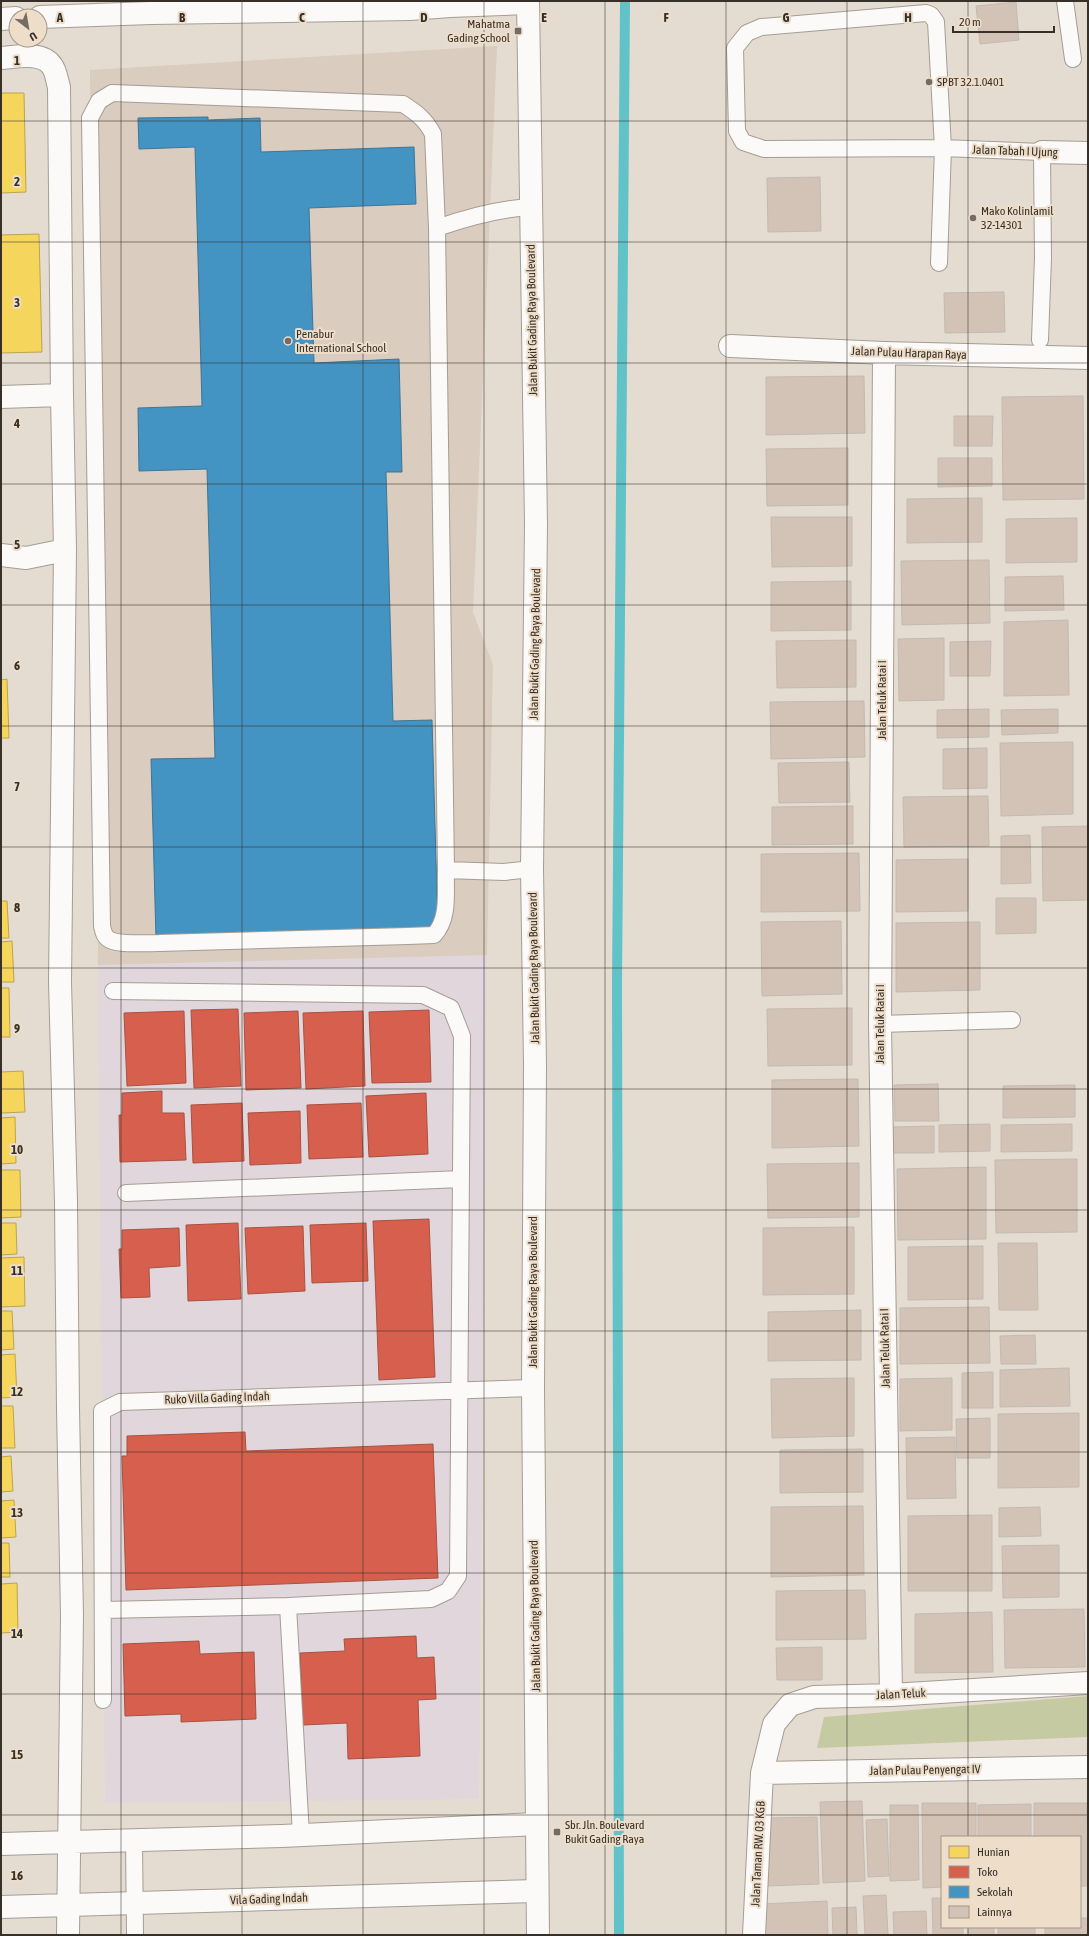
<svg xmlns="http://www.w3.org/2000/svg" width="1089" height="1936" viewBox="0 0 1089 1936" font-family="'Asap Condensed',sans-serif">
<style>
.commercial{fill:#e0d6dc}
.education{fill:#daccbe}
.green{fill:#c5caa2}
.homes{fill:#f6d55c;stroke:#bda44d}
.shops{fill:#d6604d;stroke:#a65242}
.schools{fill:#4393c3;stroke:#3f7595}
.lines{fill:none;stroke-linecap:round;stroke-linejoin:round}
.stream{stroke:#61c2c8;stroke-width:10}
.building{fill:#d3c3b7;stroke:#c2bab3}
.service-casing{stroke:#a49d94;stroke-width:18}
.minor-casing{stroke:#a49d94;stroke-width:24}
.tertiary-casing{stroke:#a49d94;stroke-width:24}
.service{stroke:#fbfaf8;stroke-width:16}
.minor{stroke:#fbfaf8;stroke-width:22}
.tertiary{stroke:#fbfaf8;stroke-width:22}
.grid{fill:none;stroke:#373029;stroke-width:1;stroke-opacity:0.55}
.poi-dot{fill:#746c64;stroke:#edddc9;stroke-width:1.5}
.labels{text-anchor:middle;stroke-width:4;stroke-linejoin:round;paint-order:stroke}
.poi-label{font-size:12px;fill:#373029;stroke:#edddc9;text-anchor:start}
.street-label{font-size:12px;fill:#373029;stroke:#edddc9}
.grid-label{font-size:13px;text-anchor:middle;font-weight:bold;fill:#373029;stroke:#edddc9;stroke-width:4;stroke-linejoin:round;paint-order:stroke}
</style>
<rect width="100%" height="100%" fill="#e5dcd1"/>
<path class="commercial" d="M 487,955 L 479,1799 L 105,1803 L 98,965 Z"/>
<path class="education" d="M 497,46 L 473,612 L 493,665 L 487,955 L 98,965 L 90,70 Z"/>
<path class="green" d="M 1088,1696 L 1088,1737 L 817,1748 L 824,1717 Z"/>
<path class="homes" d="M 1,93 L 24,93 L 26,192 L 1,193 Z
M 39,234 L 42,352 L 1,353 L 1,235 Z
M 7,679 L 9,738 L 1,738 L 1,680 Z
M 1,901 L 7,901 L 9,938 L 1,938 Z
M 12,941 L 14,982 L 1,982 L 1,942 Z
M 1,988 L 9,988 L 10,1037 L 1,1037 Z
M 23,1071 L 25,1112 L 1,1113 L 1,1072 Z
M 15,1117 L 16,1163 L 1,1164 L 1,1118 Z
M 1,1170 L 20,1170 L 21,1217 L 1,1218 Z
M 1,1223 L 16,1223 L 17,1254 L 1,1255 Z
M 24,1257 L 25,1306 L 1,1307 L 1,1258 Z
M 1,1311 L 12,1311 L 14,1349 L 1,1350 Z
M 15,1354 L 17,1397 L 1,1398 L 1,1355 Z
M 1,1406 L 13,1406 L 15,1448 L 1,1448 Z
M 11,1456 L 13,1491 L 1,1492 L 1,1457 Z
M 14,1500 L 16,1537 L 1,1538 L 1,1501 Z
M 1,1543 L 9,1543 L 10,1577 L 1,1577 Z
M 17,1583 L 18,1632 L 1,1633 L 1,1584 Z"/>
<path class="shops" d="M 238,1009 L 241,1086 L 194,1088 L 191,1010 Z
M 429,1010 L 431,1082 L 372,1083 L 369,1012 Z
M 184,1011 L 186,1083 L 127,1086 L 124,1013 Z
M 298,1011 L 301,1088 L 246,1090 L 244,1013 Z
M 363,1011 L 365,1086 L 306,1089 L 303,1013 Z
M 162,1091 L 162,1113 L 184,1113 L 186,1160 L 120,1162 L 119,1115 L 122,1115 L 122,1093 Z
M 426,1093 L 428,1154 L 369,1157 L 366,1096 Z
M 242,1103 L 244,1161 L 193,1163 L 191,1105 Z
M 361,1103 L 363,1157 L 309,1159 L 307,1105 Z
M 300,1111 L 301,1163 L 250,1165 L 248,1113 Z
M 429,1219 L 435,1377 L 379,1380 L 373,1221 Z
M 238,1223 L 241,1299 L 188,1301 L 186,1225 Z
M 366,1223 L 368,1281 L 312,1283 L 310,1225 Z
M 303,1226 L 305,1291 L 248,1294 L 245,1228 Z
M 179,1228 L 180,1266 L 149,1268 L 150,1297 L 121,1298 L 119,1249 L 122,1249 L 122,1230 Z
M 245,1432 L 246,1451 L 433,1444 L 438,1578 L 126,1590 L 122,1456 L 127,1456 L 127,1436 Z
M 416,1636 L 417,1658 L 434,1657 L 436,1699 L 418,1700 L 420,1756 L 348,1759 L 347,1723 L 303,1725 L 300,1653 L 345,1651 L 344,1639 Z
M 199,1641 L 200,1654 L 254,1652 L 256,1719 L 181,1722 L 181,1714 L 125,1716 L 123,1644 Z"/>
<path class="schools" d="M 208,117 L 208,120 L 260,118 L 261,152 L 414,147 L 416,204 L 309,208 L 314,363 L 399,359 L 402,472 L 386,472 L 393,721 L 432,720 L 438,930 L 156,938 L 151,759 L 215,758 L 207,469 L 139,471 L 138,408 L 202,406 L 195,147 L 139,149 L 138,118 Z"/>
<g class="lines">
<path class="stream" d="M 619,1935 L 617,984 L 625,1"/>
</g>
<path class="building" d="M 1016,2 L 1019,40 L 980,44 L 976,6 Z
M 820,177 L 821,231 L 768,232 L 767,178 Z
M 1004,292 L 1005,332 L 945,333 L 944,293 Z
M 864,376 L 865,433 L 766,435 L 766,377 Z
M 1083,396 L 1084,499 L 1003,500 L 1002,397 Z
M 954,416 L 993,416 L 992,446 L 954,446 Z
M 848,448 L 848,505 L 767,506 L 766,449 Z
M 938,458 L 992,458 L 992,486 L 938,487 Z
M 982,498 L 982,542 L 907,543 L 907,499 Z
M 771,517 L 852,517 L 852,566 L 772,567 Z
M 1077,518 L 1077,562 L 1006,563 L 1006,519 Z
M 989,560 L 990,623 L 902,625 L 901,561 Z
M 1063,576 L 1064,610 L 1005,611 L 1005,577 Z
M 851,581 L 851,630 L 771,631 L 771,582 Z
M 1068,620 L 1069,695 L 1004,696 L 1004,622 Z
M 944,638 L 944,700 L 899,701 L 898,639 Z
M 856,640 L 856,687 L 777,688 L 776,641 Z
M 991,641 L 990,676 L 950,676 L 950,642 Z
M 864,701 L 865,757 L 771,759 L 770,702 Z
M 989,709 L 989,737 L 937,738 L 937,710 Z
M 1058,709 L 1058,733 L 1002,735 L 1001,710 Z
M 1073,742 L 1073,814 L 1001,816 L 1000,743 Z
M 987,748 L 987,788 L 943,789 L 943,749 Z
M 849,762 L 850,802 L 779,803 L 778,763 Z
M 988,796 L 989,846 L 904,847 L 903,797 Z
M 853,806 L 853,844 L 772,845 L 772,807 Z
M 1088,826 L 1088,900 L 1043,901 L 1042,827 Z
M 1030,835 L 1031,883 L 1001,884 L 1001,836 Z
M 859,853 L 860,911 L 761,912 L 761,854 Z
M 968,859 L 968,911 L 896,912 L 896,860 Z
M 996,898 L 1036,898 L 1036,933 L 996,934 Z
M 841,921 L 842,994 L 762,996 L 761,922 Z
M 980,922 L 980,990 L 896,992 L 896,923 Z
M 852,1008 L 852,1065 L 768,1066 L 767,1009 Z
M 858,1079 L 859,1146 L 772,1148 L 772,1080 Z
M 938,1084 L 939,1121 L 895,1121 L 894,1085 Z
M 1075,1085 L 1075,1117 L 1003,1118 L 1003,1086 Z
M 990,1124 L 990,1151 L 939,1152 L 939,1125 Z
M 1072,1124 L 1072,1151 L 1001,1152 L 1001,1125 Z
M 934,1126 L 934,1153 L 892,1153 L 892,1127 Z
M 1077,1159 L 1077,1232 L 996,1233 L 995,1160 Z
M 859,1163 L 859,1217 L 768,1218 L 767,1164 Z
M 986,1167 L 986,1239 L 898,1240 L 897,1169 Z
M 854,1227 L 854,1294 L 763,1295 L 763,1228 Z
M 998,1243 L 1037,1243 L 1038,1310 L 999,1310 Z
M 983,1246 L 983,1299 L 908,1300 L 908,1247 Z
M 989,1307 L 990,1363 L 900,1364 L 900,1308 Z
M 861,1310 L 861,1360 L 768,1361 L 768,1312 Z
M 1035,1335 L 1036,1364 L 1001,1364 L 1000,1336 Z
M 1069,1368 L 1070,1406 L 1000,1407 L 1000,1370 Z
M 993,1372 L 993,1408 L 962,1408 L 962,1373 Z
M 854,1378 L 854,1436 L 772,1438 L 771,1379 Z
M 952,1378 L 952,1430 L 900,1431 L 900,1379 Z
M 1079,1413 L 1079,1487 L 998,1488 L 998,1414 Z
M 990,1418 L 990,1458 L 957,1458 L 956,1419 Z
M 955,1437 L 956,1498 L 907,1499 L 906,1438 Z
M 863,1449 L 863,1492 L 780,1493 L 780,1450 Z
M 863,1506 L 864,1575 L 771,1577 L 771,1507 Z
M 1040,1507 L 1041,1536 L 999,1537 L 999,1508 Z
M 992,1515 L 992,1591 L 908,1591 L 908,1516 Z
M 1059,1545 L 1059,1597 L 1003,1598 L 1002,1546 Z
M 865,1590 L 866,1639 L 776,1640 L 776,1591 Z
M 1084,1609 L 1085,1667 L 1005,1668 L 1004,1610 Z
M 992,1612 L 993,1672 L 915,1673 L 915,1614 Z
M 822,1647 L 822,1680 L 777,1680 L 776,1648 Z
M 862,1801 L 865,1881 L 823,1883 L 820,1802 Z
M 922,1803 L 976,1803 L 976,1837 L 942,1837 L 942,1887 L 923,1888 Z
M 1034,1803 L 1087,1803 L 1088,1886 L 1080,1886 L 1080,1837 L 1034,1837 Z
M 1031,1804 L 1031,1837 L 978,1837 L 978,1805 Z
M 890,1805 L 918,1805 L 919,1880 L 890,1881 Z
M 817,1817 L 819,1884 L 768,1886 L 765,1818 Z
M 887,1819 L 889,1876 L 868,1877 L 866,1820 Z
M 886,1895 L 888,1935 L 865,1935 L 863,1896 Z
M 932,1898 L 942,1898 L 942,1927 L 963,1927 L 963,1935 L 933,1935 Z
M 827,1901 L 828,1935 L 762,1935 L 761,1904 Z
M 856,1907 L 857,1935 L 833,1935 L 832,1908 Z
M 926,1911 L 927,1935 L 894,1935 L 893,1912 Z
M 1080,1918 L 1088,1918 L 1088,1935 L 1045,1935 L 1045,1927 L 1080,1927 Z
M 968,1927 L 994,1927 L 994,1935 L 968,1935 Z
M 998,1927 L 1035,1927 L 1035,1935 L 998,1935 Z"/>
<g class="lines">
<defs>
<path id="service" d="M 1065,1 L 1073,59
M 437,228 L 433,134 C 425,119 417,113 403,104 L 112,93 L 99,101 L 90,118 L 102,926 C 103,931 104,937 110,940 C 120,945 146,943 159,943 L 408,936 L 434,935 C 450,918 445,891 446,870 L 437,228 C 468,217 498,209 530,207
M 939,263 L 943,148 L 936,22 L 931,15 L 926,13 L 761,27 L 747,33 L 735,48 L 737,131 L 743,142 L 764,149 L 943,148 L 1042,152 L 1043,258 L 1040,340
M 446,870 L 504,872 L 532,869
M 880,1024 L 1012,1020
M 126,1193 L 461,1179
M 288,1606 L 301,1835
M 103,1610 L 288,1606 L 431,1599 L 448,1591 L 458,1576 L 462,1036 L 451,1008 L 423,995 L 113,991
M 103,1700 L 102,1411 L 120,1402 L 533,1388
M 134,1841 L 135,1935"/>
<path id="minor" d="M 40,17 L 151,13 L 410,9 L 450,6 L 528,3
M 1,19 L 16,18
M 1,58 C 16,57 42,51 52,66 C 56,71 57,81 59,87 L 62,395 L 65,550 L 60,982 L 66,1202 L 68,1408 L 72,1616 L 68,1935
M 1042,152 L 1088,153
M 730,346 L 884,353 L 1088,358
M 884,353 L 880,1024 L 891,1695
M 1,397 L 62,395
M 1,555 L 26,558 L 65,550
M 762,1773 L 1088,1767
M 1,1844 L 282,1836 L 537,1824
M 1,1907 L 537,1891
M 754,1935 L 762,1773 L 774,1724 L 790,1705 L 814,1697 L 891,1695 L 1088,1683"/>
<path id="tertiary" d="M 528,1 L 536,524 L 532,869 L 535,1065 L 533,1388 L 538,1935"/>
</defs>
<use href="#service" class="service-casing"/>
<use href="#minor" class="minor-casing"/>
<use href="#tertiary" class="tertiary-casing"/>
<use href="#service" class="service"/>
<use href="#minor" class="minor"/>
<use href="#tertiary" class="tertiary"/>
</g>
<path class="grid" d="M 121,1 L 121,1935M 242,1 L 242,1935M 363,1 L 363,1935M 484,1 L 484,1935M 605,1 L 605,1935M 726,1 L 726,1935M 847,1 L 847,1935M 968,1 L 968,1837M 1,121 L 1088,121M 1,242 L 1088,242M 1,363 L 1088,363M 1,484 L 1088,484M 1,605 L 1088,605M 1,726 L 1088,726M 1,847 L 1088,847M 1,968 L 1088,968M 1,1089 L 1088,1089M 1,1210 L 1088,1210M 1,1331 L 1088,1331M 1,1452 L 1088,1452M 1,1573 L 1088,1573M 1,1694 L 1088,1694M 1,1815 L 1088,1815M 968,1927 L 968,1935"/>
<g class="poi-dot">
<rect x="514" y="27" width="8" height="8" rx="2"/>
<circle cx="929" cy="82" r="4"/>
<circle cx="973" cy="218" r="4"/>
<circle cx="288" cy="341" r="4"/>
<rect x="553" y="1828" width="8" height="8" rx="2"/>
</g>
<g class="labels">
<g class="poi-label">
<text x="510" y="28" text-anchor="end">Mahatma<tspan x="510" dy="14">Gading School</tspan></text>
<text x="937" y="86">SPBT 32.1.0401</text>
<text x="981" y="215">Mako Kolinlamil<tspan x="981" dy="14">32-14301</tspan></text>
<text x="296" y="338">Penabur<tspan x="296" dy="14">International School</tspan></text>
<text x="565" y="1829">Sbr. Jln. Boulevard<tspan x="565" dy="14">Bukit Gading Raya</tspan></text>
</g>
<g class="street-label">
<text transform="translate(1015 151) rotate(2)" y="4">Jalan Tabah I Ujung</text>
<text transform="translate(532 320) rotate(-91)" y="4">Jalan Bukit Gading Raya Boulevard</text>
<text transform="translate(909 353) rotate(2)" y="4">Jalan Pulau Harapan Raya</text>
<text transform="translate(535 644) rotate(-89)" y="4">Jalan Bukit Gading Raya Boulevard</text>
<text transform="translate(882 700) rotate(-90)" y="4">Jalan Teluk Ratai I</text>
<text transform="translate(534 968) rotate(-91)" y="4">Jalan Bukit Gading Raya Boulevard</text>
<text transform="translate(880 1024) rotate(-90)" y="4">Jalan Teluk Ratai I</text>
<text transform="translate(533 1292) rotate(-90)" y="4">Jalan Bukit Gading Raya Boulevard</text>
<text transform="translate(885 1348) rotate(-91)" y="4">Jalan Teluk Ratai I</text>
<text transform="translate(217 1398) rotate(-2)" y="4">Ruko Villa Gading Indah</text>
<text transform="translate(535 1616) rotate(-91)" y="4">Jalan Bukit Gading Raya Boulevard</text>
<text transform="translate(901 1694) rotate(-3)" y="4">Jalan Teluk</text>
<text transform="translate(925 1770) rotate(-1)" y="4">Jalan Pulau Penyengat IV</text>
<text transform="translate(758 1854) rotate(-87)" y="4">Jalan Taman RW. 03 KGB</text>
<text transform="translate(269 1899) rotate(-2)" y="4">Vila Gading Indah</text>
</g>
</g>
<g class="grid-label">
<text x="60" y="22">A</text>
<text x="182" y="22">B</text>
<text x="302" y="22">C</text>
<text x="424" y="22">D</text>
<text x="544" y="22">E</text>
<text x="666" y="22">F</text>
<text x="786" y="22">G</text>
<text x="908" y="22">H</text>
<text x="17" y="65">1</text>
<text x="17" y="186">2</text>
<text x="17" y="307">3</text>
<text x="17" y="428">4</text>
<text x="17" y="549">5</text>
<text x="17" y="670">6</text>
<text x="17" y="791">7</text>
<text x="17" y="912">8</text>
<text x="17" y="1033">9</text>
<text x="17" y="1154">10</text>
<text x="17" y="1275">11</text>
<text x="17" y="1396">12</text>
<text x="17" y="1517">13</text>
<text x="17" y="1638">14</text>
<text x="17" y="1759">15</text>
<text x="17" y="1880">16</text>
</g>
<rect width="1089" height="1936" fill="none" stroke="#373029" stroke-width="4"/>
<rect x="941" y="1836" width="140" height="92" fill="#edddc9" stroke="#a49889"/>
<rect x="949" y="1846" width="20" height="12" fill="#f6d55c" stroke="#a49889"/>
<text x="977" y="1856" font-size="12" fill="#373029">Hunian</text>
<rect x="949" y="1866" width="20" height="12" fill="#d6604d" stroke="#a49889"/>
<text x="977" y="1876" font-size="12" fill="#373029">Toko</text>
<rect x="949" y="1886" width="20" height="12" fill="#4393c3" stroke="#a49889"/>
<text x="977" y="1896" font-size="12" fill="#373029">Sekolah</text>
<rect x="949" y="1906" width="20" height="12" fill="#d3c3b7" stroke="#a49889"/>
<text x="977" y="1916" font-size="12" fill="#373029">Lainnya</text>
<g transform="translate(28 28) rotate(149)"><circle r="19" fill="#edddc9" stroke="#a49889"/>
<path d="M0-3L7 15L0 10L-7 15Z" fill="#746c64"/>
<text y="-6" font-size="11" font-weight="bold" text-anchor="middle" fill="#373029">U</text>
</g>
<path d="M953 26v6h101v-6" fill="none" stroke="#373029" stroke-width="2"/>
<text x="959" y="26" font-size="12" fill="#373029" stroke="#edddc9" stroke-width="3" paint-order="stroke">20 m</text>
</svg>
